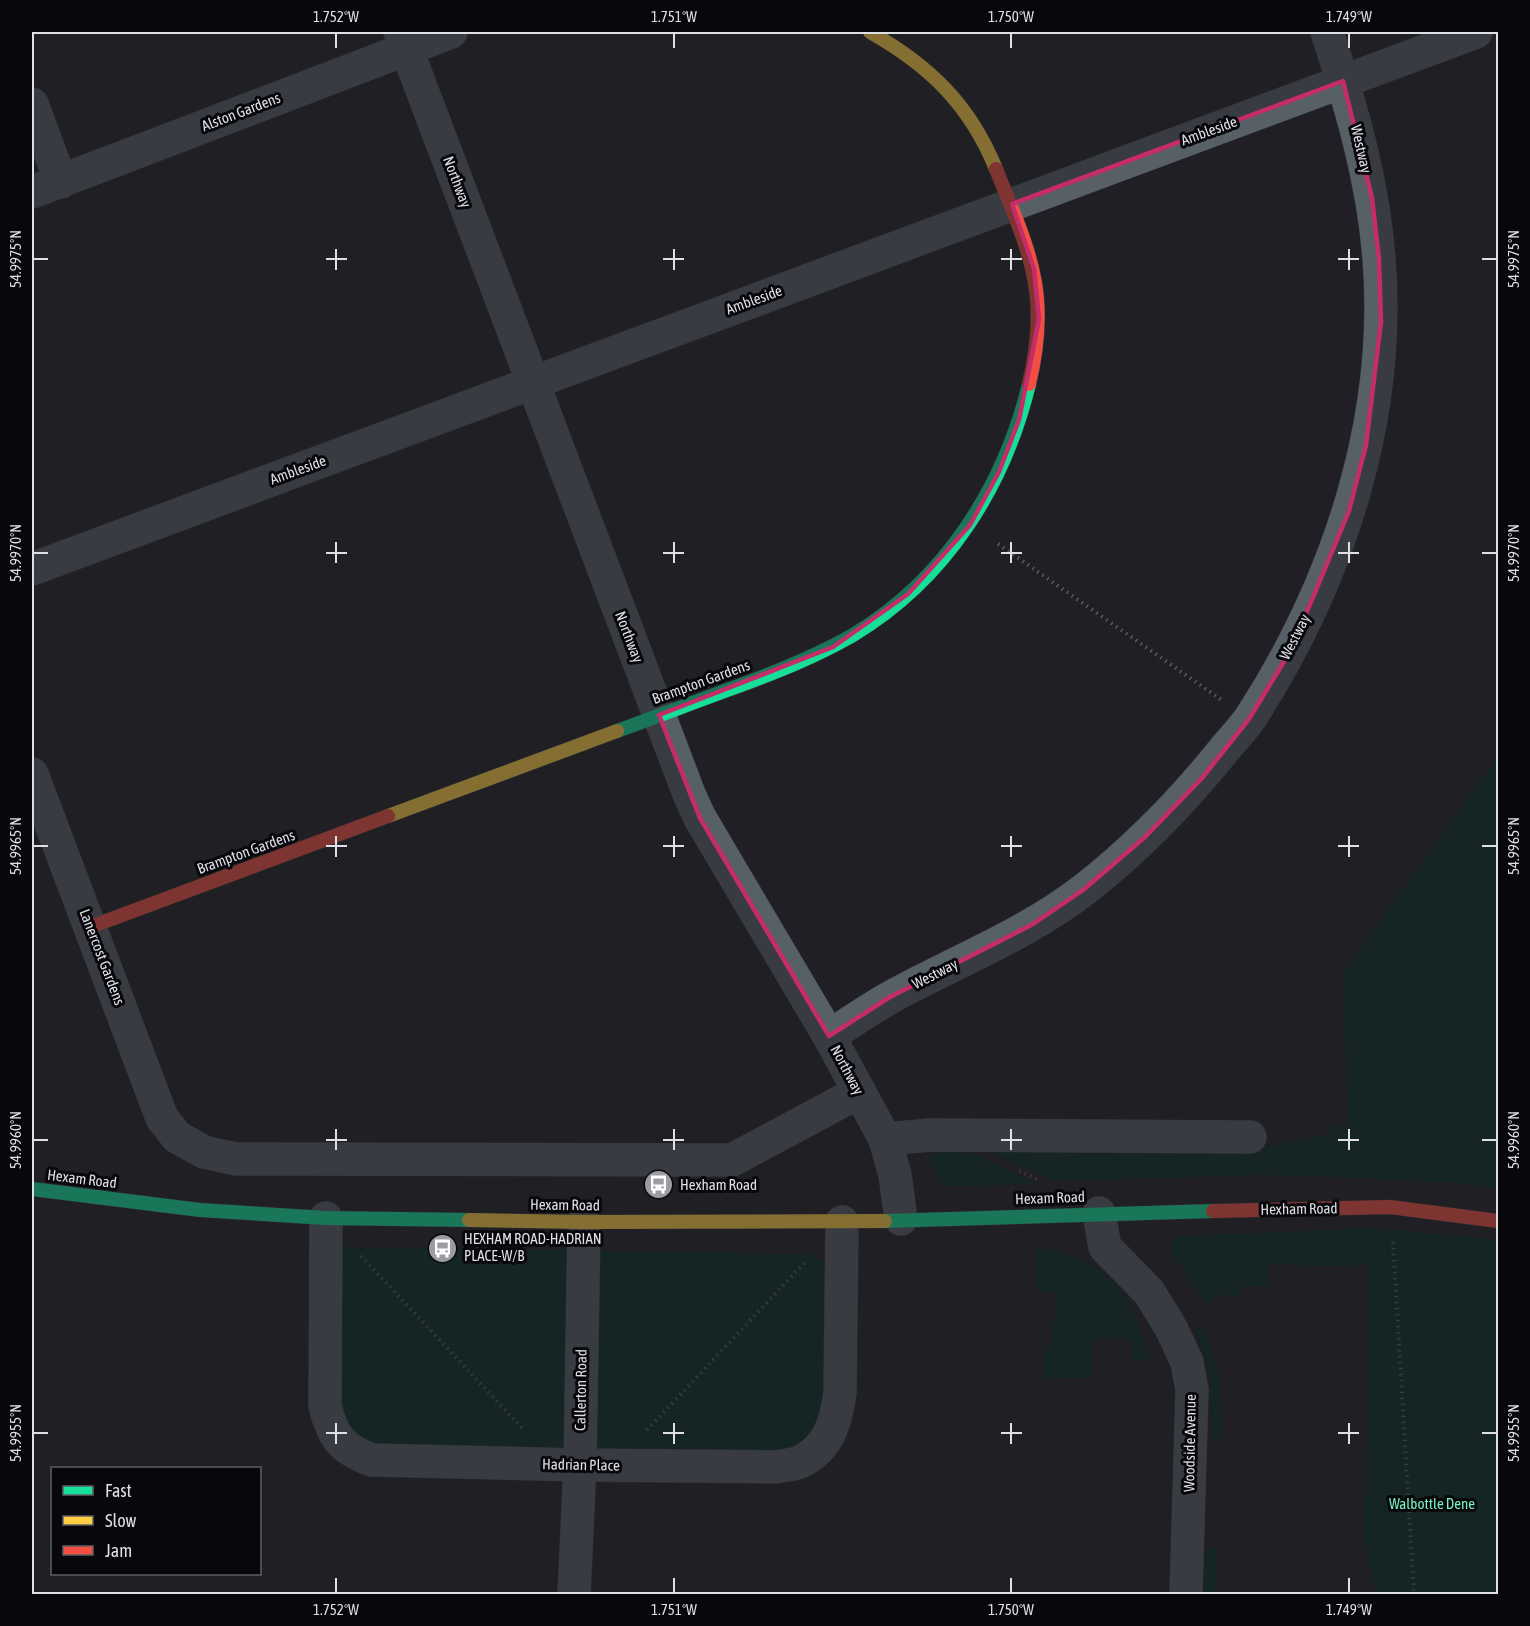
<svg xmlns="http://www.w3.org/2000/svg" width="1530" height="1626" viewBox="0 0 1530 1626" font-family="'Asap Condensed',sans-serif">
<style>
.green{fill:#092e22}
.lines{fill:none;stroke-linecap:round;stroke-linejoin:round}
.street-casing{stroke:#3b3b3f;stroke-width:34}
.fast-casing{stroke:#3b3b3f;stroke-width:15}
.slow-casing{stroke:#3b3b3f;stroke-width:15}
.jam-casing{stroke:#3b3b3f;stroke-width:15}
.path{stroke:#565b61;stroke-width:4;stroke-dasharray:1.5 4.5;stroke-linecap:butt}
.street{stroke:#586067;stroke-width:33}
.fast{stroke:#16e098;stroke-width:14}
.slow{stroke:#ffcf43;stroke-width:14}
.jam{stroke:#f24e42;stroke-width:14}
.marked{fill:none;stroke:#c52c69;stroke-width:4.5;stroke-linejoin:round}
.ticks{fill:none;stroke:#dfdfe6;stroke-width:2}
.labels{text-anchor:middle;stroke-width:6;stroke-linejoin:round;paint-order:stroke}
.street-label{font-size:15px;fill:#dfdfe6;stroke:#08080c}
.poi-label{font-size:15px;fill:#dfdfe6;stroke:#08080c;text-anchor:start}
.park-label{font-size:15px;fill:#7cf3c2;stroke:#08080c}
.neatline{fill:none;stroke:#dfdfe6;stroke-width:2}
.ticks-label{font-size:15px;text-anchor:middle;fill:#dfdfe6}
</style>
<rect width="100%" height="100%" fill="#1f1f25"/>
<path class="green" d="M 1498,738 L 1498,1189 L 1457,1183 L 1343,1177 L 1258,1175 L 1055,1181 L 987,1151 L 1276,1145 L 1328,1134 L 1334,1126 L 1348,1125 L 1343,973 L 1495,761 Z
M 963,1150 L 1038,1184 L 945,1186 L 930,1159 L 932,1154 Z
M 1363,1227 L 1498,1240 L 1498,1594 L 1377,1594 L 1365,1545 L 1368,1262 L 1356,1267 L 1268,1264 L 1267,1287 L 1241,1286 L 1241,1297 L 1212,1294 L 1212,1302 L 1205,1302 C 1198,1292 1193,1284 1188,1273 C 1181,1261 1166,1259 1172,1241 L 1180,1236 L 1333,1230 Z
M 337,1247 L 567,1250 L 564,1449 L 391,1445 L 373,1443 L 355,1435 L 338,1407 Z
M 1037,1247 C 1108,1260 1130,1291 1150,1359 L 1132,1359 L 1131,1339 L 1093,1339 L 1092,1379 L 1043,1377 L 1043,1352 L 1051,1343 L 1051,1322 L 1056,1321 L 1057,1292 L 1036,1291 Z
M 600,1251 L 808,1254 L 821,1260 L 829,1274 L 826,1393 L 821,1417 L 811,1433 L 798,1444 L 780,1450 L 760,1452 L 594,1449 Z
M 1203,1325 C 1219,1361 1224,1401 1222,1440 L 1212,1440 L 1211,1377 L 1201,1344 L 1195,1329 Z
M 1218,1545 L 1215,1594 L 1202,1594 L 1204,1553 Z"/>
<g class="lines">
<defs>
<path id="street" d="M 400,32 L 689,794 L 700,818 L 829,1036 L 885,1139 L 895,1175 L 901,1219
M 32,104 L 61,182
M 32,192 L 451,32
M 32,569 L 1476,32
M 32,774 L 162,1118 L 177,1137 L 204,1152 L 236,1159 L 732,1160 L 859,1092
M 829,1036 C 850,1023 871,1008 893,996 C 957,961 1027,934 1085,889 C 1136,849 1182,802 1223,751 C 1232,740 1243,729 1251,717 C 1338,582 1392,420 1379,258 C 1373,180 1351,106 1327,32
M 885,1139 L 931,1135 L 1250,1137
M 1099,1213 L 1105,1247 L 1149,1292 L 1171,1328 L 1187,1362 L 1192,1390 L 1186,1594
M 326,1218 L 325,1406 C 333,1438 342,1449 372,1460 L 580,1465 L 777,1467 C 784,1465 793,1465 800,1462 C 829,1448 836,1422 840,1393 L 842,1222
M 574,1594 L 580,1465 L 584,1222"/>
<path id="fast" d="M 617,731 C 656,717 694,702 733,688 C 774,673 815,657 853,635 C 946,579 1004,487 1029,384
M 32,1189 L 200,1210 L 326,1218 L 469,1220
M 885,1221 L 1213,1211"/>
<path id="slow" d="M 870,32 C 930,66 970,105 996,169
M 388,816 L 617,731
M 469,1220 L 584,1222 L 885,1221"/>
<path id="jam" d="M 996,169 C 1029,251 1051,293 1029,384
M 90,927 L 388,816
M 1213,1211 L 1390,1207 L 1498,1221"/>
</defs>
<use href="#street" class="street-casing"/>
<use href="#fast" class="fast-casing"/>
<use href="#slow" class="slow-casing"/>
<use href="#jam" class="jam-casing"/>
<path class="path" d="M 998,544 L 1223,701
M 1019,1171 L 1037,1179
M 1393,1242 L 1414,1594
M 361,1256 L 522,1428
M 647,1430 L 806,1261"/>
<use href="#street" class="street"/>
<use href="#fast" class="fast"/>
<use href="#slow" class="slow"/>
<use href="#jam" class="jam"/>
</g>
<path d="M0 0H1530V1626H0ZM 1343,81 L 1372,198 L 1379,259 L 1381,322 L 1366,445 L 1349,511 L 1291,650 L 1249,719 L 1202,778 L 1145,837 L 1083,890 L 1033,924 L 890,997 L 829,1036 L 700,818 L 659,715 L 833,647 L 908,594 L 970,525 L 999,472 L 1019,420 L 1039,319 L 1034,269 L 1012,204 Z" fill="#1f1f25" fill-opacity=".55" fill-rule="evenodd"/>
<path class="marked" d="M 1343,81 L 1372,198 L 1379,259 L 1381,322 L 1366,445 L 1349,511 L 1291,650 L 1249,719 L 1202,778 L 1145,837 L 1083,890 L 1033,924 L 890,997 L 829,1036 L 700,818 L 659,715 L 833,647 L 908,594 L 970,525 L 999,472 L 1019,420 L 1039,319 L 1034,269 L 1012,204 Z"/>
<path class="ticks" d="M 336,33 L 336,48M 674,33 L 674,48M 1011,33 L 1011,48M 1349,33 L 1349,48M 336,249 L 336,270M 674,249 L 674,270M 1011,249 L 1011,270M 1349,249 L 1349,270M 33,259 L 48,259M 326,259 L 347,259M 663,259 L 684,259M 1001,259 L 1022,259M 1338,259 L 1359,259M 1482,259 L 1497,259M 336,542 L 336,563M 674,542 L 674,563M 1011,542 L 1011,563M 1349,542 L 1349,563M 33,553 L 48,553M 326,553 L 347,553M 663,553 L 684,553M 1001,553 L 1022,553M 1338,553 L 1359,553M 1482,553 L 1497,553M 336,836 L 336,857M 674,836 L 674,857M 1011,836 L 1011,857M 1349,836 L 1349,857M 33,846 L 48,846M 326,846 L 347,846M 663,846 L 684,846M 1001,846 L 1022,846M 1338,846 L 1359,846M 1482,846 L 1497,846M 336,1129 L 336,1150M 674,1129 L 674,1150M 1011,1129 L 1011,1150M 1349,1129 L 1349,1150M 33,1140 L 48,1140M 326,1140 L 347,1140M 663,1140 L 684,1140M 1001,1140 L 1022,1140M 1338,1140 L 1359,1140M 1482,1140 L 1497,1140M 336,1423 L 336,1444M 674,1423 L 674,1444M 1011,1423 L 1011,1444M 1349,1423 L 1349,1444M 33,1433 L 48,1433M 326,1433 L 347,1433M 663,1433 L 684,1433M 1001,1433 L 1022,1433M 1338,1433 L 1359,1433M 1482,1433 L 1497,1433M 336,1578 L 336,1593M 674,1578 L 674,1593M 1011,1578 L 1011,1593M 1349,1578 L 1349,1593"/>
<defs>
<symbol id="bus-disc" viewBox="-11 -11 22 22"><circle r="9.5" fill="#9c9ca2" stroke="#08080c"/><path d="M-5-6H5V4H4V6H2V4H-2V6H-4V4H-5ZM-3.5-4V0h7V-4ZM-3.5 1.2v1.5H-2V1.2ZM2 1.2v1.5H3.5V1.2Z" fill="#fff"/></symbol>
</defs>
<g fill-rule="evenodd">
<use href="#bus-disc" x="642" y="1168" width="33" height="33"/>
<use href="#bus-disc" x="426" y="1232" width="33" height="33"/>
</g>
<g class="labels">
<g class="street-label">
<text transform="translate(241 112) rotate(-21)" y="5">Alston Gardens</text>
<text transform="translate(1209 131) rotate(-20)" y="5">Ambleside</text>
<text transform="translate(1361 149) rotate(77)" y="5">Westway</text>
<text transform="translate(457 182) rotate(69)" y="5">Northway</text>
<text transform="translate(754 300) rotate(-20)" y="5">Ambleside</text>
<text transform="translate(298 470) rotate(-20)" y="5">Ambleside</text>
<text transform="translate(629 637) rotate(69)" y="5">Northway</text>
<text transform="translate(1295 637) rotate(-63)" y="5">Westway</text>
<text transform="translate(701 682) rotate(-20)" y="5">Brampton Gardens</text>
<text transform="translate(246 852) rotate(-20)" y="5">Brampton Gardens</text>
<text transform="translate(102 957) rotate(69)" y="5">Lanercost Gardens</text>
<text transform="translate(935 974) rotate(-27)" y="5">Westway</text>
<text transform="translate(847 1070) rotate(62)" y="5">Northway</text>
<text transform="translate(82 1179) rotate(7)" y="5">Hexam Road</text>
<text transform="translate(1050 1198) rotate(-2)" y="5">Hexam Road</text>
<text transform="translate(565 1205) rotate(1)" y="5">Hexam Road</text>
<text transform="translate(1299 1209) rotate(-1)" y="5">Hexham Road</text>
<text transform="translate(581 1390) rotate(-89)" y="5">Callerton Road</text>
<text transform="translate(1190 1443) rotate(-89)" y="5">Woodside Avenue</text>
<text transform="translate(581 1465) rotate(1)" y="5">Hadrian Place</text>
</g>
<g class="poi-label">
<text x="680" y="1190">Hexham Road</text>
<text x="464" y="1244">HEXHAM ROAD-HADRIAN<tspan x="464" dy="17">PLACE-W/B</tspan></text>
</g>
<g class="park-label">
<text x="1432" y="1509">Walbottle Dene</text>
</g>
</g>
<rect width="1530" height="1626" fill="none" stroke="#08080c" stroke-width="66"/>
<rect x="51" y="1467" width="210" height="108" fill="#08080c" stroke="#5e5e63" stroke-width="1.5"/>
<rect x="63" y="1486" width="30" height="9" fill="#16e098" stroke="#5e5e63" stroke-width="1.5"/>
<text x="105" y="1497" font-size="18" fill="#dfdfe6">Fast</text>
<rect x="63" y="1516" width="30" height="9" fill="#ffcf43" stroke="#5e5e63" stroke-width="1.5"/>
<text x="105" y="1527" font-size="18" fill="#dfdfe6">Slow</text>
<rect x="63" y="1546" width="30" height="9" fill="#f24e42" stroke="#5e5e63" stroke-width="1.5"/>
<text x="105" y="1557" font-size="18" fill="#dfdfe6">Jam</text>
<rect x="33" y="33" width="1464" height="1560" class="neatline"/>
<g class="ticks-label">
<text x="336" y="22">1.752°W</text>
<text x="674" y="22">1.751°W</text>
<text x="1011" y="22">1.750°W</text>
<text x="1349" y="22">1.749°W</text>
<text transform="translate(16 259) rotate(-90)" y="5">54.9975°N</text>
<text transform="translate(1514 259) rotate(-90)" y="5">54.9975°N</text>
<text transform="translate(16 553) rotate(-90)" y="5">54.9970°N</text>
<text transform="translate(1514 553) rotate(-90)" y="5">54.9970°N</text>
<text transform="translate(16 846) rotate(-90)" y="5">54.9965°N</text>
<text transform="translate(1514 846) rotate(-90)" y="5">54.9965°N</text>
<text transform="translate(16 1140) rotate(-90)" y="5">54.9960°N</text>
<text transform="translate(1514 1140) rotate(-90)" y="5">54.9960°N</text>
<text transform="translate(16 1433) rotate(-90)" y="5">54.9955°N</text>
<text transform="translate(1514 1433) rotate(-90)" y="5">54.9955°N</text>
<text x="336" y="1615">1.752°W</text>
<text x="674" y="1615">1.751°W</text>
<text x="1011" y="1615">1.750°W</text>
<text x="1349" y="1615">1.749°W</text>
</g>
</svg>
